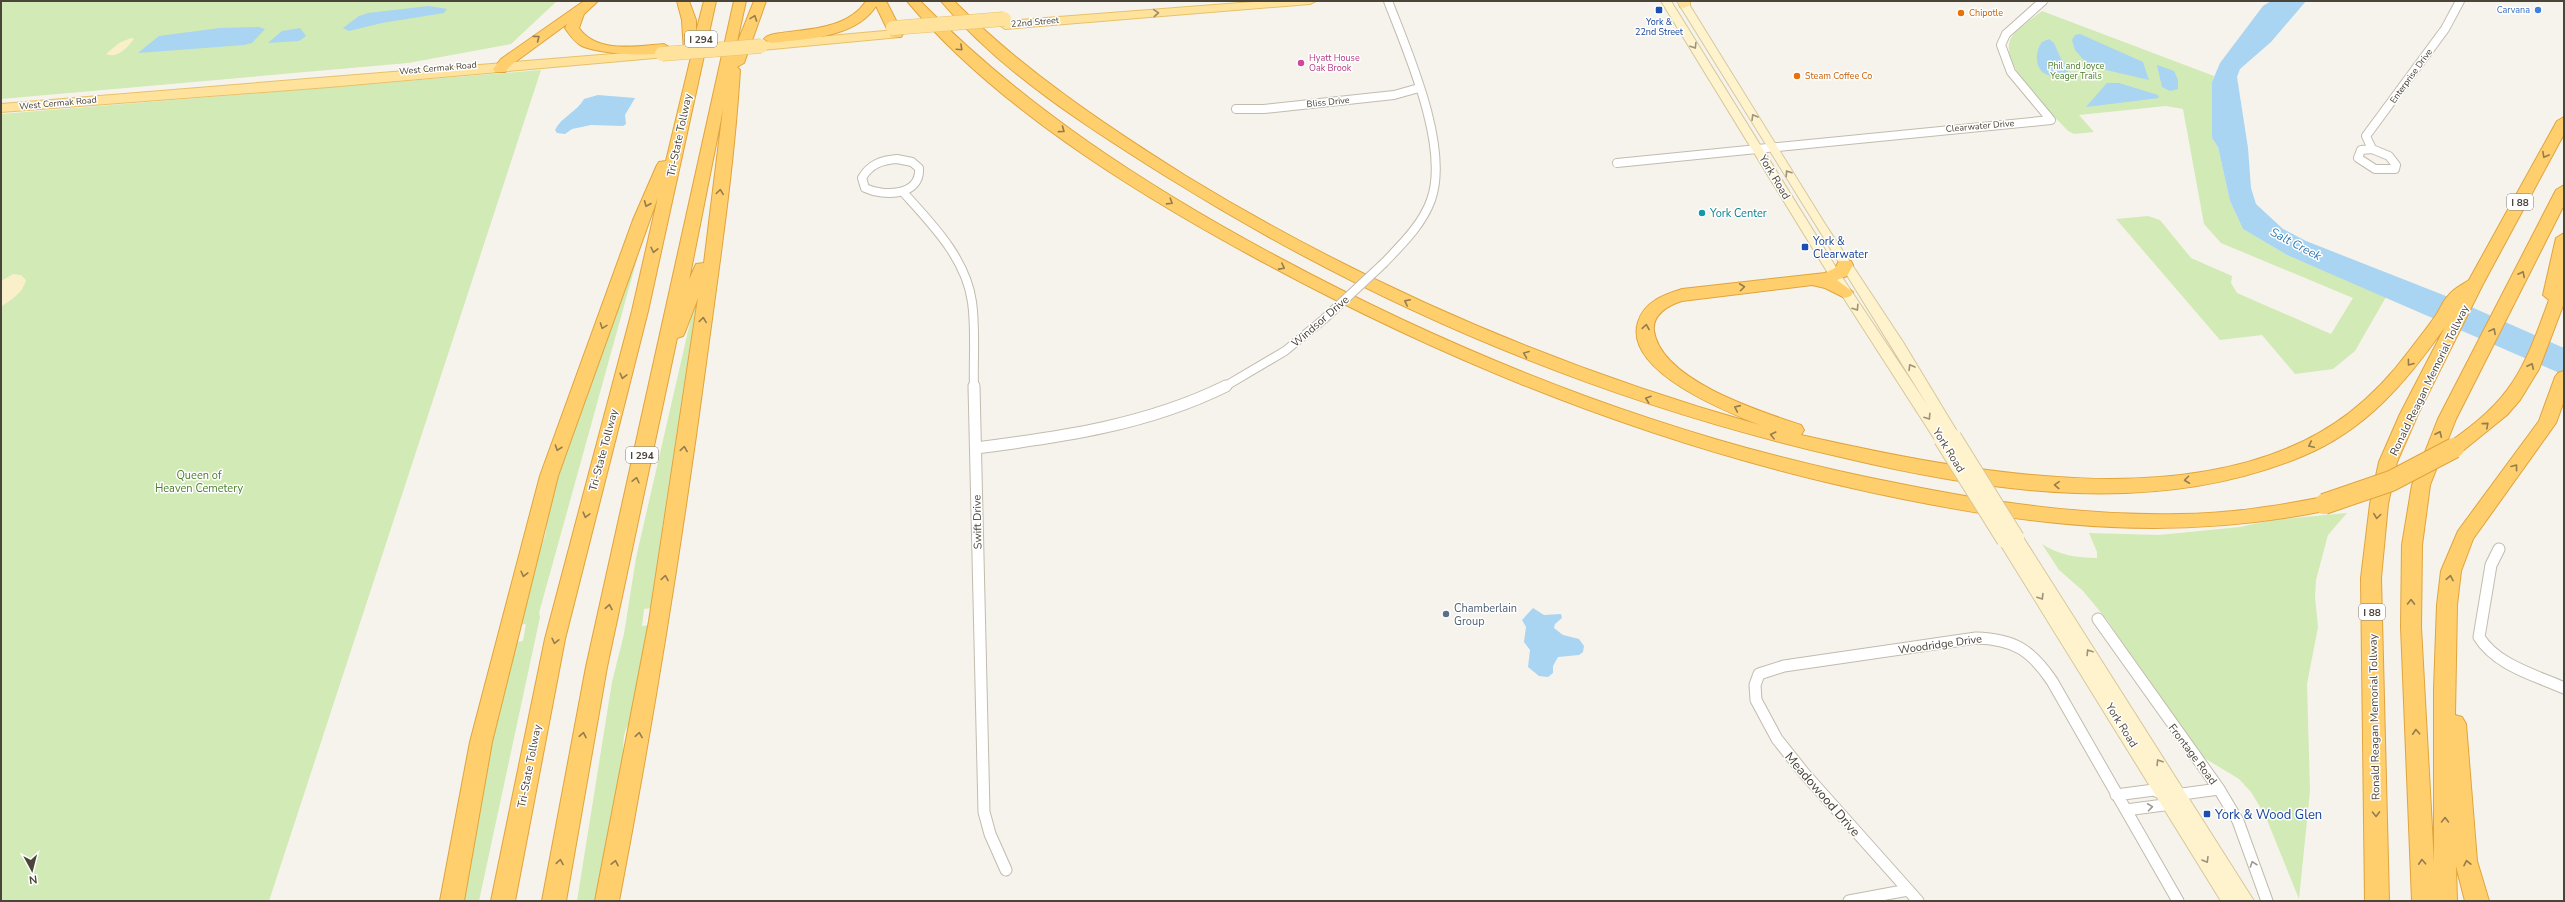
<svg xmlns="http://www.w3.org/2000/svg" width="2565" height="902" viewBox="0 0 2565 902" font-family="'Nunito Sans',sans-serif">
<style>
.green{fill:#d2eab5}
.sand{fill:#f9efc9}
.water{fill:#a9d4f2}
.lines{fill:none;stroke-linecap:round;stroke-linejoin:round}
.minor-far1-casing{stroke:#c2bbae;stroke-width:10}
.minor-casing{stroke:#c2bbae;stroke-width:13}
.secondary-casing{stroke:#d6c79b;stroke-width:2}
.primary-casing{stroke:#e6c16a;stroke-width:2}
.motorway-casing{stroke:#e0a43c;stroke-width:2}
.minor-far1{stroke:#fff;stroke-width:8}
.minor{stroke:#fff;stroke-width:11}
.secondary{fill:#fff3cd;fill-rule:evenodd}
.primary{fill:#ffe39c;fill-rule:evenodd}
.motorway{fill:#ffcf6e;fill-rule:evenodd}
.minor-bridge-casing{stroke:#c2bbae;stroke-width:10;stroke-linecap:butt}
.secondary-bridge-casing{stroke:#d6c79b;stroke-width:18;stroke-linecap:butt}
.primary-bridge-casing{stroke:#e6c16a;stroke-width:15;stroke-linecap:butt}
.motorway-bridge-casing{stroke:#e0a43c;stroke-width:22;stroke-linecap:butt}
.minor-bridge{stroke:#fff;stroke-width:8}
.secondary-bridge{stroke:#fff3cd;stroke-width:16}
.primary-bridge{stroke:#ffe39c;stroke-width:14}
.motorway-bridge{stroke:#ffcf6e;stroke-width:20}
.oneway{stroke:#9c8c66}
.oneway2{stroke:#937c4e}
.oneway3{stroke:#9c937c}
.oneway4{stroke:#9c9892}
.transit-dot{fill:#1a4fb4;stroke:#fff;stroke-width:1.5}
.shop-dot{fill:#3f7fe0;stroke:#fff;stroke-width:1.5}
.food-dot{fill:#e8710a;stroke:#fff;stroke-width:1.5}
.hotel-dot{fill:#d1479c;stroke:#fff;stroke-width:1.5}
.culture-dot{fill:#0f9aa8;stroke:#fff;stroke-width:1.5}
.service-dot{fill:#5c6f8a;stroke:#fff;stroke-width:1.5}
.labels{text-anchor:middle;stroke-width:3;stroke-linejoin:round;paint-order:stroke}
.far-shop-label{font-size:9px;fill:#366cbe;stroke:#fff;text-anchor:end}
.far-food-label{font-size:9px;fill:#c56008;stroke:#fff;text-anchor:start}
.far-street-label{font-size:9px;fill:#4b4439;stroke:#fff}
.far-transit-label{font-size:9px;fill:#164399;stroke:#fff}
.far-hotel-label{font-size:9px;fill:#b23c85;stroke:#fff;text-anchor:start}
.far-park-label{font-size:9px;fill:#4a7f2a;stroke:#fff}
.shield{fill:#fff;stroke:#817c74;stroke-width:1}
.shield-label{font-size:10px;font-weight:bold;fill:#4b4439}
.street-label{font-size:11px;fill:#4b4439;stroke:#fff}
.culture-label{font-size:11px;fill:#0d838f;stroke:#fff;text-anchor:start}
.transit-label{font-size:11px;fill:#164399;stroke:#fff;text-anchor:start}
.park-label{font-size:11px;fill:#4a7f2a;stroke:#fff}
.service-label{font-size:11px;fill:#4e5e75;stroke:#fff;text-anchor:start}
.water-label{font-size:12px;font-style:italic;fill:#2e7ab2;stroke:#fff}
.near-street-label{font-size:13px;fill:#4b4439;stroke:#fff}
.near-transit-label{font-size:13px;fill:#164399;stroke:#fff;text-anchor:start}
</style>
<rect width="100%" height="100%" fill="#f6f3ec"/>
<path class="green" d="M 1,1 L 557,1 L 511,44 L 408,63 L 1,99 Z
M 2042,11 L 2214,76 L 2212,82 L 2212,138 L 2218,147 L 2230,201 L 2243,229 L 2287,255 L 2386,297 L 2355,351 L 2333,369 L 2295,374 L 2262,335 L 2220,340 L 2116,219 L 2148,216 L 2160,220 L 2191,258 L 2232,276 L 2231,283 L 2237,293 L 2331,334 L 2353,298 L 2221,243 L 2204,224 L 2183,109 L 2166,106 L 2079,115 L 2094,132 L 2074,134 L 2068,131 C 2051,112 2000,66 2010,40 C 2015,29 2032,19 2042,11 Z
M 541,70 L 269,901 L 1,901 L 1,114 Z
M 635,259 L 637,259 L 539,613 L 540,617 L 479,901 L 461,901 L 477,816 L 514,642 L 523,641 L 526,624 L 516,625 L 546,532 L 548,508 L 567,443 Z
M 694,305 L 696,305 L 652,595 L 654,595 L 651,608 L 644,609 L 642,626 L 652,625 L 630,723 C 622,731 623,748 624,759 L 595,901 L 577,901 L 612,682 L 624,634 L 636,558 Z
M 2347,513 L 2328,535 L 2316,580 L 2315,597 L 2318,627 L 2307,684 L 2310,791 L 2299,899 L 2265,815 L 2251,792 L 2239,779 L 2206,759 L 2186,740 L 2108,621 L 2083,591 L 2059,570 L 2042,544 C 2058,555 2078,558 2097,558 L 2097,552 L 2089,533 L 2159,535 L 2240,527 L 2272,520 Z"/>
<path class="sand" d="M 131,38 L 134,39 C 128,47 118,59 106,54 L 119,43 Z
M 13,274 L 21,275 L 26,280 C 23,294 11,299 1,307 L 1,281 Z"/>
<path class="water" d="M 2271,1 L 2306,1 L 2271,42 L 2240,69 L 2237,77 L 2248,148 L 2251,188 L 2256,204 L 2283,229 L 2306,241 L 2451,298 L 2564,348 L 2564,375 L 2287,255 L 2243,229 L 2230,201 L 2218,147 L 2212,138 L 2212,82 L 2220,63 L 2263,6 Z
M 429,6 L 447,9 L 444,13 L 382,23 L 349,31 L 343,28 L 359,16 L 368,13 Z
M 259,27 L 265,29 L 252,43 L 244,45 L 138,53 L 159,36 L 220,28 Z
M 300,28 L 306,36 L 299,41 L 268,43 L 282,31 Z
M 2080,34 L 2143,62 L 2149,80 L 2089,66 L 2075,50 L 2072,40 L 2075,35 Z
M 2049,39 L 2054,43 L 2061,59 L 2072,70 C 2066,72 2061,76 2054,76 C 2035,76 2033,54 2042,42 Z
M 2157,65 L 2174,71 L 2178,80 L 2178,89 L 2170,91 L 2162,87 Z
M 2107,83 L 2119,83 L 2158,95 L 2159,98 L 2086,107 Z
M 598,95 L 635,98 L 625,115 L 626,124 L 623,126 L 591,125 L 572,129 L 565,134 L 557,133 L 555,130 C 561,117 577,112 584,99 Z
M 1533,608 L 1544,615 L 1561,614 L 1562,618 L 1555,624 L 1554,628 L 1563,635 L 1579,639 L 1584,646 L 1583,652 L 1579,655 L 1558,657 L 1553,666 L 1553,673 L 1548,677 L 1539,676 L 1528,667 L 1530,650 L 1524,642 L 1526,627 L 1522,620 Z"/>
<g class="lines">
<defs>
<path id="minor-far1" d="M 1236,109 L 1264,109 L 1394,95 L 1419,88
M 2372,149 L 2389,156 L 2396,165 L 2395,169 L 2375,169 L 2358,158 L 2361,150 Z
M 2372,149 L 2366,136 L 2445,29 L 2460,1
M 897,159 L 912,162 L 919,168 C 921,196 884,197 865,188 L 862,178 C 870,164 882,160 897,159 Z
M 1617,163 L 2051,120 L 2011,72 L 2001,45 L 2006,34 L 2043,1
M 903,192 C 931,223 966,258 972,302 C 976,329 973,360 974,387
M 1384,263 C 1402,244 1422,225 1431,200 C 1450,147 1408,53 1388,1
M 1224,387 L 1285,351 L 1324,319"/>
<path id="minor" d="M 974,386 L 984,812 L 990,834 L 1006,870
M 976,448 C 1062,437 1147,425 1226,386
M 2499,549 L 2491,565 L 2479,637 C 2496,665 2535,675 2564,688
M 2098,619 L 2219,789 L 2238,821 L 2267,901
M 2116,795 L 2154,790 L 2167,796 L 2219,789
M 2126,810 L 2164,805 L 2167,796
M 1849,901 L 1908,890
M 1918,901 L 1804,773 L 1777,739 L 1756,700 L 1755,685 L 1759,674 L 1784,666 L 1976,638 C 2014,639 2031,650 2052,681 L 2178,901"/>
<path id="secondary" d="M 1661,1 L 1671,1 L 1842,277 L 1928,406 L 1677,1 L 1687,1 L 1825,224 L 1903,342 L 1958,433 L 1960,437 L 1958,441 L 1948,441 L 1942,444 L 1937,443 L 1834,283 Z
M 2016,532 L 2021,534 L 2254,901 L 2221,901 L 2000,544 L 1998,540 L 2000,536 L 2010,536 Z"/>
<path id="primary" d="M 1266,1 L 1316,1 L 1310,4 L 1005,29 L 999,25 L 1005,21 Z
M 1678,1 L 1690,1 L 1690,5 L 1684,8 L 1680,7 Z
M 896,30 L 900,31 L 900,37 L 761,50 L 755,46 L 761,42 Z
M 662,50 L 666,51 L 666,57 L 329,87 L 1,112 L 1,104 Z"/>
<path id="motorway" d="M 584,1 L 598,1 L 584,14 L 579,28 C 597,54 637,46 664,44 L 671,48 C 663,60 595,53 582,46 C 574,42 570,35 565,28 L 567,24 L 511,65 L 505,72 L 495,72 L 493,69 L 501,59 Z
M 677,1 L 689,1 L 696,20 L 696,32 L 704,1 L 716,1 L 648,311 L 565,639 L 515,901 L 491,901 L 545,639 L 632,311 L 658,197 L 558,476 L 492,742 L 464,901 L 440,901 L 470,742 L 540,476 L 633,220 L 657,165 L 659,162 L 666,161 L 691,57 L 684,53 L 682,20 Z
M 734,1 L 746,1 L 736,46 L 754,1 L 766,1 L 744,63 L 737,67 L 740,70 C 734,168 719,266 706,363 C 682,543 653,723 619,901 L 595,901 L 649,621 L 698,298 L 685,332 L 683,336 L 677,338 L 607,667 L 566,901 L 542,901 L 586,667 ZM 723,109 L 704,263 L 696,264 L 689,280 Z
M 866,1 L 886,1 L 903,34 L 901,37 L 891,37 L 876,6 C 856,38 805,39 771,43 L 764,39 C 773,26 842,39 866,1 Z
M 907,1 L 920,1 C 1024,107 1146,186 1276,256 C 1471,361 1678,441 1896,483 C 1989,502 2084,516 2179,514 C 2228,514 2276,506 2324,497 L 2331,499 L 2333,504 L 2331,509 L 2324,511 C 2176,541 2045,528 1898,498 C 1669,452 1454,367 1250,255 C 1131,190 994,105 907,1 Z
M 941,1 L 954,1 C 1023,70 1103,124 1186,176 C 1366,286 1558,368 1760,425 C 1727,412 1623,371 1638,322 C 1644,302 1663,295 1682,289 L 1825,273 L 1835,268 L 1839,261 L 1851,261 L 1853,265 L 1847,276 L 1837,280 L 1853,292 L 1851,296 L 1845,298 L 1825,288 L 1812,285 L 1682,301 C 1669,305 1652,314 1654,331 C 1661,380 1759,411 1801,425 L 1804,430 L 1801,435 C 1962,471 2207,522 2349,413 C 2372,395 2392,374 2409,351 C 2418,339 2428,327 2436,315 C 2440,309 2443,301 2448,296 C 2453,289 2462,285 2469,280 L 2557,121 L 2564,117 L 2564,134 L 2483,284 L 2418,414 L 2397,462 L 2388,504 L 2381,578 L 2389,901 L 2365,901 L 2361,578 L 2370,504 L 2379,462 L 2400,414 L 2445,327 C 2407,381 2366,430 2303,456 C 2158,517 1993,493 1845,458 C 1603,403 1377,308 1167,177 C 1087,127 1002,73 941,1 Z
M 2564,185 L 2564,205 L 2456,419 L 2430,485 L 2422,545 L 2421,627 L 2434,864 L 2434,689 L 2437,605 L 2441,571 L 2458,531 L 2539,421 L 2555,377 L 2558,373 L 2564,371 L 2564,401 L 2556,423 L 2473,539 L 2461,571 L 2457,605 L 2455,715 L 2462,717 L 2466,724 L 2477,861 L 2489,901 L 2465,901 L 2456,866 L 2457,901 L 2412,901 L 2401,627 L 2402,545 L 2412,485 L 2438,419 L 2556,190 Z
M 2564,233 L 2564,303 L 2539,369 L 2520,400 L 2507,415 L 2460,453 L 2454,455 L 2448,453 L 2445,448 L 2448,443 C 2512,399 2523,372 2549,300 L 2543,295 L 2556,238 Z"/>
</defs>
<use href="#minor-far1" class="minor-far1-casing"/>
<use href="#minor" class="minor-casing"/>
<use href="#secondary" class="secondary-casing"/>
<use href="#primary" class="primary-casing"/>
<use href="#motorway" class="motorway-casing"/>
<use href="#minor-far1" class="minor-far1"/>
<use href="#minor" class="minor"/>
<use href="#secondary" class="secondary"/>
<use href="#primary" class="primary"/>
<use href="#motorway" class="motorway"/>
<defs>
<path id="minor-bridge" d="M 1324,319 L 1384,263"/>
<path id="secondary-bridge" d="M 1953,437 L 2016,538
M 1942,439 L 2005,540"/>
<path id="primary-bridge" d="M 893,28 L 1004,19
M 662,54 L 761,46"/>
<path id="motorway-bridge" d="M 2324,504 L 2391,481 L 2454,448"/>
</defs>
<use href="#minor-bridge" class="minor-bridge-casing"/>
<use href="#secondary-bridge" class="secondary-bridge-casing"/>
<use href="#primary-bridge" class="primary-bridge-casing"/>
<use href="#motorway-bridge" class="motorway-bridge-casing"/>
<use href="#minor-bridge" class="minor-bridge"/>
<use href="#secondary-bridge" class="secondary-bridge"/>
<use href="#primary-bridge" class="primary-bridge"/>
<use href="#motorway-bridge" class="motorway-bridge"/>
</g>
<defs><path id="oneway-chevron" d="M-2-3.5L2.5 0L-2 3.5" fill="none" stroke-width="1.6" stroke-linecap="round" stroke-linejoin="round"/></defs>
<use class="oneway" href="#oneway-chevron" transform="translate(1156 13) rotate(-4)"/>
<g class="oneway2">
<use href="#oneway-chevron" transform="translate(754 18) rotate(-70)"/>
<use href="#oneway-chevron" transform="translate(537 38) rotate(-37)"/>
<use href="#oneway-chevron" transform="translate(960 48) rotate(43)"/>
<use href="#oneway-chevron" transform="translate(1062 130) rotate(36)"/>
<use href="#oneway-chevron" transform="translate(2545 155) rotate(119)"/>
<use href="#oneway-chevron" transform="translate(720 192) rotate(-82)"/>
<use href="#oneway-chevron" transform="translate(1170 202) rotate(32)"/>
<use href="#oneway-chevron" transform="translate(647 204) rotate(113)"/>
<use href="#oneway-chevron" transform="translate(654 250) rotate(103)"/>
<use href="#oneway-chevron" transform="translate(1282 267) rotate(28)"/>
<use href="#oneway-chevron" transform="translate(2522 274) rotate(-63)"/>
<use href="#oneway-chevron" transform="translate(1742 287) rotate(-7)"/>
<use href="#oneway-chevron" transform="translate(1407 302) rotate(-154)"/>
<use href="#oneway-chevron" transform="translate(703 320) rotate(-82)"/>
<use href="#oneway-chevron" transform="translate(603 326) rotate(110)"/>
<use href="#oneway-chevron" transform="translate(1646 327) rotate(-81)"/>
<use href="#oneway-chevron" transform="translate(2493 331) rotate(-62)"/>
<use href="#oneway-chevron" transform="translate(1526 354) rotate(-159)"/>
<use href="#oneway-chevron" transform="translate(2410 363) rotate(127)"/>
<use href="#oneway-chevron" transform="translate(2531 366) rotate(-65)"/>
<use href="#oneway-chevron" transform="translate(623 376) rotate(104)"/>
<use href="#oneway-chevron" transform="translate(1648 399) rotate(-161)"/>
<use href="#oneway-chevron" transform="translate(1737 408) rotate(-156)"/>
<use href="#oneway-chevron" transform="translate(2486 425) rotate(-41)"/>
<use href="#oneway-chevron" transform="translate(2439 434) rotate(-65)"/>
<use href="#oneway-chevron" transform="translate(1773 435) rotate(-166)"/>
<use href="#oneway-chevron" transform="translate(2311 445) rotate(155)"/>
<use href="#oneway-chevron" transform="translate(558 448) rotate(109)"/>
<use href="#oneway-chevron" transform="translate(684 449) rotate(-81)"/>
<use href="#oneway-chevron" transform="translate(2515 467) rotate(-53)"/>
<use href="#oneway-chevron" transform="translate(636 480) rotate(-77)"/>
<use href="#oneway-chevron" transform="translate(2187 480) rotate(173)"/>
<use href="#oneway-chevron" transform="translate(2057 485) rotate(-177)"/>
<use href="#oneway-chevron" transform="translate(586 515) rotate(105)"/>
<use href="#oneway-chevron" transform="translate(2377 516) rotate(98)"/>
<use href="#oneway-chevron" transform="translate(524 574) rotate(104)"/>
<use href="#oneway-chevron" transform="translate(665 578) rotate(-81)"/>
<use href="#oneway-chevron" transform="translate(2450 578) rotate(-79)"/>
<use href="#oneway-chevron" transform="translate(2411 602) rotate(-89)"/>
<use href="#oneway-chevron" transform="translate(609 607) rotate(-79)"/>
<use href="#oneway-chevron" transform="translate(555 641) rotate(103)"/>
<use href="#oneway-chevron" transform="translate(2416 732) rotate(-93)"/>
<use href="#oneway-chevron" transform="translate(583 735) rotate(-79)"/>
<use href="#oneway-chevron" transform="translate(639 735) rotate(-81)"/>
<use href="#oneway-chevron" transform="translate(2376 814) rotate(89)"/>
<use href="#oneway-chevron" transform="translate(2445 820) rotate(-90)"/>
<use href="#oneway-chevron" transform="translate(560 862) rotate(-81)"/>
<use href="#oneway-chevron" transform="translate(2422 862) rotate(-93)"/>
<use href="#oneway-chevron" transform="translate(615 863) rotate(-78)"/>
<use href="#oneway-chevron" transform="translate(2467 863) rotate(-102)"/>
</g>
<g class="oneway3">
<use href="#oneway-chevron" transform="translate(1694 46) rotate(58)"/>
<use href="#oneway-chevron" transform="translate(1754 117) rotate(-121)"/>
<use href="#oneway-chevron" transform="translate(1788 173) rotate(-123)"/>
<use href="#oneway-chevron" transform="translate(1856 308) rotate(57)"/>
<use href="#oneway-chevron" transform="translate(1911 367) rotate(-121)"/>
<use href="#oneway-chevron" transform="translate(1928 417) rotate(57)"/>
<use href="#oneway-chevron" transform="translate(2041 597) rotate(58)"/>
<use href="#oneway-chevron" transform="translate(2089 652) rotate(-122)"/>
<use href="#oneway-chevron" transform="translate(2159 762) rotate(-122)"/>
<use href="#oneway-chevron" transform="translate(2206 860) rotate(59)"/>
</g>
<g class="oneway4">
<use href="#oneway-chevron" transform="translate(2150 807) rotate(-8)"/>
<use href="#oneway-chevron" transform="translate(2253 864) rotate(-109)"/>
</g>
<g class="transit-dot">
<rect x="1655" y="6" width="8" height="8" rx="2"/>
<rect x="1801" y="243" width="8" height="8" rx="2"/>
<rect x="2203" y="810" width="8" height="8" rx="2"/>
</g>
<circle class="shop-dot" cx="2538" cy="10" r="4"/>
<g class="food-dot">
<circle cx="1961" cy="13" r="4"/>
<circle cx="1797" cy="76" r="4"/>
</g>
<circle class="hotel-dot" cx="1301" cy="63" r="4"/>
<circle class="culture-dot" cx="1702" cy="213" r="4"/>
<circle class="service-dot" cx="1446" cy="614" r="4"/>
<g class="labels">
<g class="far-shop-label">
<text x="2530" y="13">Carvana</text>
</g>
<g class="far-food-label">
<text x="1969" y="16">Chipotle</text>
<text x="1805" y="79">Steam Coffee Co</text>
</g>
<g class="far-street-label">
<text transform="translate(1035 22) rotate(-5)" y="3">22nd Street</text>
<text transform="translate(438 68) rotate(-5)" y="3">West Cermak Road</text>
<text transform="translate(2411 76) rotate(-54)" y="3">Enterprise Drive</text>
<text transform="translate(1328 102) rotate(-6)" y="3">Bliss Drive</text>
<text transform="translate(58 103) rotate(-5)" y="3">West Cermak Road</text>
<text transform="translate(1980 126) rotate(-5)" y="3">Clearwater Drive</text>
</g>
<g class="far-transit-label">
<text x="1659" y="25">York &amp;<tspan x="1659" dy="10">22nd Street</tspan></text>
</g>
<g class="far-hotel-label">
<text x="1309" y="61">Hyatt House<tspan x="1309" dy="10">Oak Brook</tspan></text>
</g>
<g class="far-park-label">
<text x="2076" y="69">Phil and Joyce<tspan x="2076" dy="10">Yeager Trails</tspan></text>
</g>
<g class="shield">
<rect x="685" y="31" width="32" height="16" rx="3"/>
<rect x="2507" y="194" width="26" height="16" rx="3"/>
<rect x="626" y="447" width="32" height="16" rx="3"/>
<rect x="2359" y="604" width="26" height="16" rx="3"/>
</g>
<g class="shield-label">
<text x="701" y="43">I 294</text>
<text x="2520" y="206">I 88</text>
<text x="642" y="459">I 294</text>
<text x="2372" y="616">I 88</text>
</g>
<g class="street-label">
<text transform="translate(679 135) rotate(-78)" y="4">Tri-State Tollway</text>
<text transform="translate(1775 177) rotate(59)" y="4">York Road</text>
<text transform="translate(1320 321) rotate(-41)" y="4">Windsor Drive</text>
<text transform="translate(2429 380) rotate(-64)" y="4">Ronald Reagan Memorial Tollway</text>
<text transform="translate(603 450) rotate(-75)" y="4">Tri-State Tollway</text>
<text transform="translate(1949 450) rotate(58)" y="4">York Road</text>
<text transform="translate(977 522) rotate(-91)" y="4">Swift Drive</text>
<text transform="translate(1940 644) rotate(-8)" y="4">Woodridge Drive</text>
<text transform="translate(2374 717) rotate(-91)" y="4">Ronald Reagan Memorial Tollway</text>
<text transform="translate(2122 725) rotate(58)" y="4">York Road</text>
<text transform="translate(2193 754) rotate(53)" y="4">Frontage Road</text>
<text transform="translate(529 766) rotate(-79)" y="4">Tri-State Tollway</text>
</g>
<g class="culture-label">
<text x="1710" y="217">York Center</text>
</g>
<g class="transit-label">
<text x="1813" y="245">York &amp;<tspan x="1813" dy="13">Clearwater</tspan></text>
</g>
<g class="park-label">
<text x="199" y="479">Queen of<tspan x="199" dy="13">Heaven Cemetery</tspan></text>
</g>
<g class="service-label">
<text x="1454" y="612">Chamberlain<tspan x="1454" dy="13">Group</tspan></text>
</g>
<g class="water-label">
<text transform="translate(2296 244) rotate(28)" y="4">Salt Creek</text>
</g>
<g class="near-street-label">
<text transform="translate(1823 794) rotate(49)" y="5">Meadowood Drive</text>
</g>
<g class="near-transit-label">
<text x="2215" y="819">York &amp; Wood Glen</text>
</g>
</g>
<rect width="2565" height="902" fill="none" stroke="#4b4439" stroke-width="4"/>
<g transform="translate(32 870) rotate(173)" stroke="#ffffff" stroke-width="3" paint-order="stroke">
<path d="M0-3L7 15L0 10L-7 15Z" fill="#4b4439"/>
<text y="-6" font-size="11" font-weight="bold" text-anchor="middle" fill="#4b4439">N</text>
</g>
</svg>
